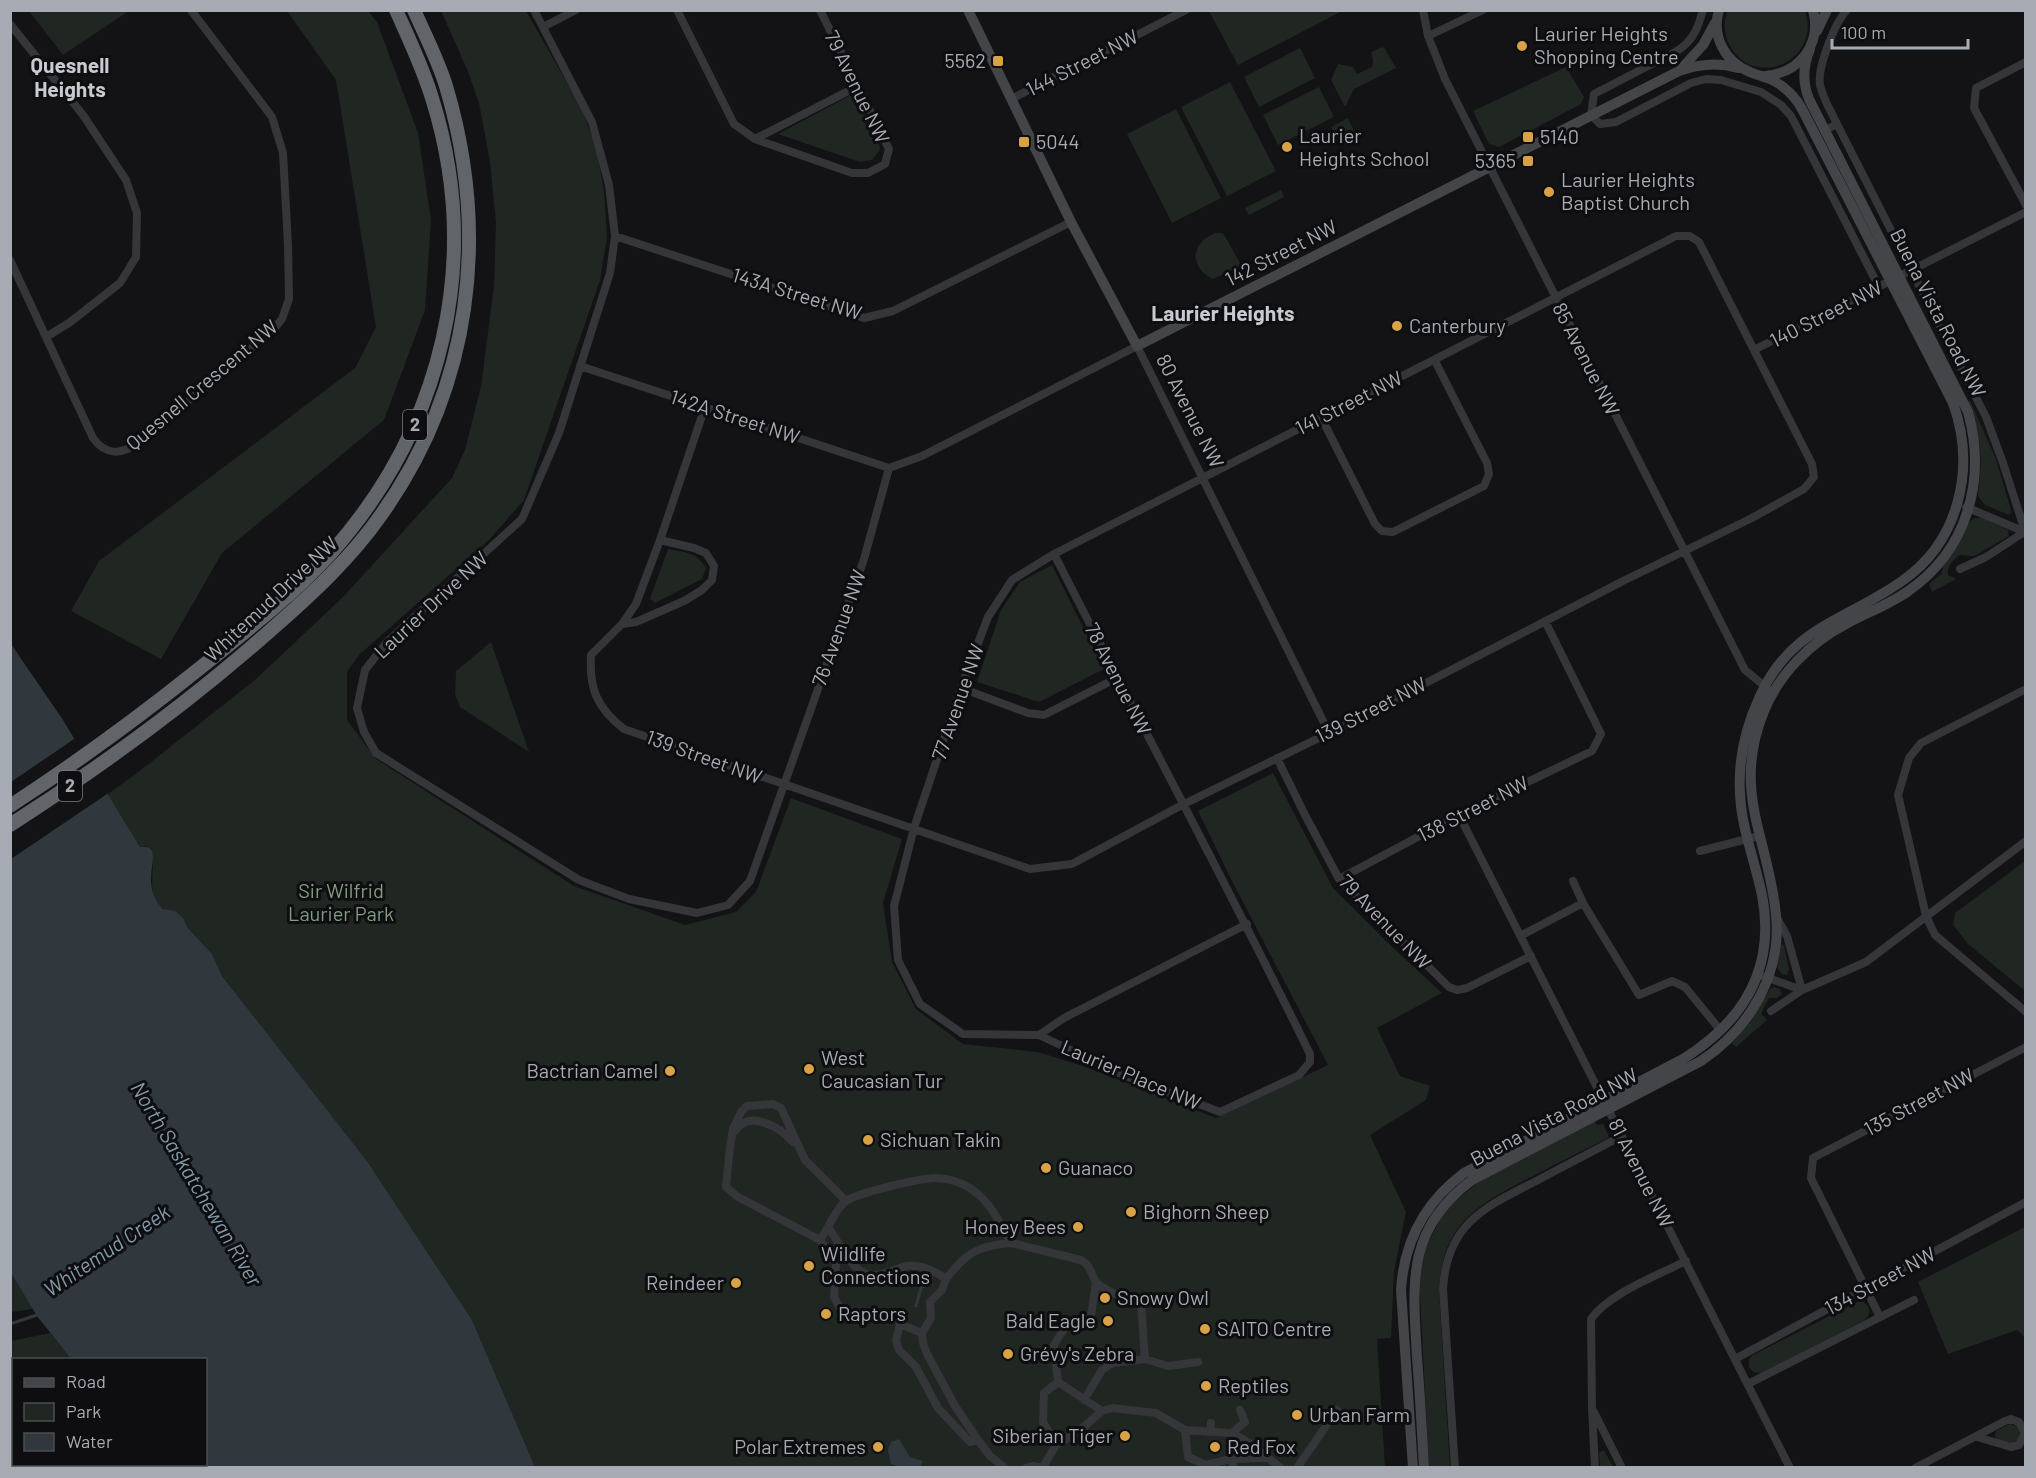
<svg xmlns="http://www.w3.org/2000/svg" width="2036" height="1478" viewBox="0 0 2036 1478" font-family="Barlow,sans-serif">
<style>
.green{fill:#202621}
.water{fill:#30383e}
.pier{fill:#131315}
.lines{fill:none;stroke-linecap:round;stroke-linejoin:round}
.stream{stroke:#30383e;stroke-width:3}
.street{stroke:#353639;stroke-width:8}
.secondary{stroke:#434549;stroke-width:10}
.highway{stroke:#616469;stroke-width:14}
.poi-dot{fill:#d9a246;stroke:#0e0e10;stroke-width:2}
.labels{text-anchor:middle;stroke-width:6;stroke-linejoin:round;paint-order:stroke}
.shield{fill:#0e0e10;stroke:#797c82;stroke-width:1.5}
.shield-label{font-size:18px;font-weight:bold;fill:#a7abb3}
.poi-label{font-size:20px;fill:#a7abb3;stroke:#0e0e10;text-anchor:start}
.street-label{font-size:20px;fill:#a7abb3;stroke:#0e0e10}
.park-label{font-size:20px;fill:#809c81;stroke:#0e0e10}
.neighbourhood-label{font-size:21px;font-weight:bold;fill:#c7cad0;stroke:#0e0e10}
.water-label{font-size:21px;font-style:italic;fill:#8299aa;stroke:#0e0e10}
</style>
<rect width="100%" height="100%" fill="#131315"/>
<path class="green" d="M 1728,10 L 1805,11 C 1822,60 1755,91 1730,46 C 1724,35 1723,23 1728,10 Z
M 29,11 L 129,11 L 63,55 Z
M 287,11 L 368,11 L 377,22 L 418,133 L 431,220 L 425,310 L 384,420 L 222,553 L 161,659 L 71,611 L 99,561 L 355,368 L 376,327 L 336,80 Z
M 441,11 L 526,11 L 582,109 L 597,152 L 604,191 L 607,237 L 600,280 L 524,500 L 490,539 L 360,654 L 347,672 L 347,720 L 376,759 L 574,886 L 685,925 L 736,912 L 756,892 L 791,798 L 902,839 L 883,903 L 892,962 L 916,1009 L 963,1044 L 1038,1052 L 1086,1067 L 1216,1118 L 1328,1065 L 1233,883 L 1198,811 L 1273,773 L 1333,888 L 1389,944 L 1442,993 L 1377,1028 L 1400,1076 L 1430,1086 L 1426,1100 L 1370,1135 L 1406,1212 L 1394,1271 L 1391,1338 L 1377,1339 L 1385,1467 L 535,1467 L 472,1320 L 367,1161 L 222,976 L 212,954 L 187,927 L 184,919 C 177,915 168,913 162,908 C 141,891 163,856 146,846 L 140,847 L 108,794 L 141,770 L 256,679 L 343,597 L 452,478 L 465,450 L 481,386 L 494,286 L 496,222 L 490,162 L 479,103 L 467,69 Z
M 1209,11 L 1342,11 L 1238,65 Z
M 1382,47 L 1385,49 L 1396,68 L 1354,89 L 1345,107 L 1331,80 L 1338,64 L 1353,67 L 1357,74 L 1372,67 L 1373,61 L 1371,52 Z
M 1300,48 L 1315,78 L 1259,107 L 1244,77 Z
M 1566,67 L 1584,97 L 1581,104 L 1499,147 L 1489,144 L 1473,111 Z
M 1230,82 L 1276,171 L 1227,196 L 1181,107 Z
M 1319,87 L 1334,117 L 1278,145 L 1263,115 Z
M 855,93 L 879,143 L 880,150 L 872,160 L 860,162 L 778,134 Z
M 1176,109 L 1221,198 L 1172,223 L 1127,134 Z
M 1348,118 L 1355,133 L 1339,141 L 1331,127 Z
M 1281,190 L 1284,197 L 1249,215 L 1245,208 Z
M 1216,233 L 1223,233 L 1240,263 L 1239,267 L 1213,279 C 1189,268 1190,242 1216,233 Z
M 1970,400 L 1996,459 L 2011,510 L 2011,513 L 2009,515 L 1985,505 L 1978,496 L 1981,463 L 1980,447 L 1968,401 Z
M 1975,518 L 1982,518 L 2008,530 L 2009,536 L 1974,556 L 1959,555 C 1953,561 1947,565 1948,575 L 1956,579 L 1932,592 L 1929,584 L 1941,574 L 1944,564 L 1969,522 Z
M 668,549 C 684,552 697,552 706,568 L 702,579 L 655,603 L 650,599 Z
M 1052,565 L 1104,669 L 1039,702 L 977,682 L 1001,610 L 1020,582 Z
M 491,642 L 529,752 L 460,707 L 455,694 L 456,671 Z
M 2025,861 L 2025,991 L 1968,944 L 1953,925 L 1955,913 Z
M 1781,944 L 1784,945 L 1789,969 L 1787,975 L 1782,974 L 1777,968 Z
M 1774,987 L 1780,989 L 1782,994 L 1777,998 L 1769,998 L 1761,1014 L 1767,1020 L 1736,1047 L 1732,1043 L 1753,1017 L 1770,989 Z
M 1594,1121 L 1597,1125 L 1603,1124 L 1609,1137 L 1606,1139 C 1581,1151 1556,1164 1531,1177 C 1477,1205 1441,1224 1439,1292 L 1450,1467 L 1429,1468 L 1419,1278 L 1426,1247 L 1441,1218 L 1453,1203 L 1477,1183 Z
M 2025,1227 L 2025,1337 L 2017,1330 L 1948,1354 L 1918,1282 Z
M 10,1273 L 11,1273 L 33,1309 L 11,1312 Z
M 1859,1301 C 1869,1303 1873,1312 1865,1320 L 1762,1373 L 1753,1372 L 1749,1367 L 1749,1359 L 1753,1355 Z
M 50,1333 L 71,1359 L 14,1360 L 14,1464 L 152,1464 L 155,1467 L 11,1468 L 11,1341 Z
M 2010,1424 L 2017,1426 L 2020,1432 L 2019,1439 L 2012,1443 L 1996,1439 L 1995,1435 L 1996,1431 Z
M 1604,1450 L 1613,1467 L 1600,1467 L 1599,1453 Z"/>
<path class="water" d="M 11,644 L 63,720 L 140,847 C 161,844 150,867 151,879 C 151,891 155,901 163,909 L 175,911 L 184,919 L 187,927 L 212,954 L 222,976 L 367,1161 L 472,1320 L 535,1467 L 155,1467 L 152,1465 L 206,1464 L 206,1360 L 71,1359 L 37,1316 L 11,1273 Z
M 924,1272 L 931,1274 L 933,1278 L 925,1288 L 921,1288 L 919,1285 L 919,1279 Z
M 899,1439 L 910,1457 L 923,1461 L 920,1467 L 900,1467 L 891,1464 L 888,1450 L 891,1442 Z"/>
<path class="pier" d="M 77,737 L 110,792 L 11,859 L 11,782 Z"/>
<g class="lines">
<path class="stream" d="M 916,1306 L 921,1288
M 10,1324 L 40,1314"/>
<path class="street" d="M 534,10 L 592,122 L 609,185 L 615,236 L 610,273 L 559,433 L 522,519 L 387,642 L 365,670 L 357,708 L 364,732 L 376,753 L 579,880 L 629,899 L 697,913 L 728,905 L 750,881 L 864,559 L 889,468
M 677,10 L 734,124 L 755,139 L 852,173 L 868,173 L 885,164 L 889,149 L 820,10
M 1423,10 L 1428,36 L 1445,79 L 1745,670 L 1767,688
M 1703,10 C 1698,28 1693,41 1677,51 L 1594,94 L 1591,115 L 1600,124 L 1616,122 L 1691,83 L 1706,79 L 1721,80 L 1761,92 L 1781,105 L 1791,116 L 1879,287
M 10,24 L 83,115 L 126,180 L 137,213 L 136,257 L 120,283 L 69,323 L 46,337
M 543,27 L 576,10
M 1428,36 L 1483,10
M 2026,62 L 1976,88 L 1974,108 L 2026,205
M 1011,99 L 1186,10
M 1837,124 C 1831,111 1823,99 1820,85 C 1817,68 1835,22 1847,10
M 1825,130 L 1837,124 L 1986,417 L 2003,463 L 2026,534
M 755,139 L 858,86
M 615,236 L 864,318 L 893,311 L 1071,222
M 10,260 L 93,438 C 106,456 122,455 139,442 L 273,330 L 282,319 L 289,299 L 288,245 L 283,153 L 272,117 L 191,10
M 1754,350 L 2026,212
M 580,366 L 889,468
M 1321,417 L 1375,524 L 1382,531 L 1393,532 L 1484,486 L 1489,474 L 1487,463 L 1435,361
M 889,468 L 922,456 L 1137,346 L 1329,733
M 1966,507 L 2025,532
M 660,540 L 694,548 L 706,553 L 714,566 L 712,580 L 702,590 L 684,601 L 636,622 L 622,624 L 591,655 C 589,689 597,708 624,729 L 1030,869 L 1072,864 L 1182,805 L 1329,733 L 1623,581 L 1752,518 L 1804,489 L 1814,477 L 1812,464 L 1699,242 L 1690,236 L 1676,236 L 1054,554 L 1012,580 L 988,617 L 961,688 L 914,828 L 894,906 L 898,960 L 920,1004 L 963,1034 L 1039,1035 L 1123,1075 L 1220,1112 L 1299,1075 L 1310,1062 L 1310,1054 C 1228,886 1139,721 1054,554
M 1960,569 L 1986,557 L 2026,531
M 622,624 L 636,604 L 660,540 L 705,407
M 961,688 L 1028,713 L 1044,715 L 1117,678
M 2026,689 L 1921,743 L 1909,758 L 1898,795 L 1926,916 L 1935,935 L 2026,1012
M 1277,758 L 1305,815 L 1339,879 L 1449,987 L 1457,990 L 1467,988 L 1531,956
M 1459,815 L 1790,1468
M 1700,851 L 1759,836
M 1339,879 L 1459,815 L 1592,751 L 1601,734 L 1545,621
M 1573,881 L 1583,903 L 1639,995 L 1672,981 L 1685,987 L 1721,1031
M 1777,918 L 1787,936 L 1802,990
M 1520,936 L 1583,903
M 1757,974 L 1802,990
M 1771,1011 L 1802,990 L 1866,962 L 2026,841
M 1039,1035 L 1064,1018 L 1247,924
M 735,1131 C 749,1109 780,1127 793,1142
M 828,1227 C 833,1218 838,1207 846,1201 C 857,1193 921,1178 935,1178 C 948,1178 964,1183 974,1191 C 991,1203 1001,1225 1011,1243 L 1081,1260 C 1093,1267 1090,1275 1097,1283 C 1108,1293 1127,1298 1141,1303 L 1145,1359
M 820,1240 L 738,1197 L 726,1187 L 730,1147 L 733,1129 L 741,1112 L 747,1106 L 773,1104 L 781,1108 L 805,1160 L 846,1201
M 946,1279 C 966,1253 977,1246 1011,1243
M 1880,1317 L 1811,1178 L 1813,1158 L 2026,1047
M 900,1324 L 922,1333
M 1735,1359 L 2026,1202
M 1058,1382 L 1102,1411
M 1748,1384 L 1914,1300
M 1084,1400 L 1102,1370 L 1113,1363 L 1145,1359 L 1168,1366 L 1198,1362
M 1594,1412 L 1622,1468
M 1185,1430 L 1232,1433 L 1249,1443 L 1281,1468
M 1210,1432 L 1211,1423
M 978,1440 L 970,1442 L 967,1439 L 938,1408 L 916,1367 L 899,1350 L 896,1340 L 900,1324 L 896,1319 L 856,1313 L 840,1308 L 834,1297 L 836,1264 L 820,1240 L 828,1227 C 836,1238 849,1263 858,1269 C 874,1282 890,1270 907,1266 C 921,1264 935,1271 946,1279 L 942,1290 L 930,1302 L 931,1318 L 922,1333 L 923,1343 L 927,1354 L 955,1406 L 978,1440 L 990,1456 L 1005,1468
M 1056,1445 L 1078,1432 L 1102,1411 L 1112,1408 L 1156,1413 L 1185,1430 L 1188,1457 L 1206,1465 L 1231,1459 L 1267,1458
M 1043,1467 L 1056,1445 L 1043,1422 L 1044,1393 L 1058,1382 L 1054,1345 L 1067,1324 L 1091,1316 L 1096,1282
M 1026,1468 L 1033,1466 L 1045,1468
M 1234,1468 L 1231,1459 L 1232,1433 L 1245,1422 L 1240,1410
M 1297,1468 L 1337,1410
M 1455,1468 L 1443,1289 C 1447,1221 1488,1206 1540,1179 C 1568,1164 1595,1150 1622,1136
M 1595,1468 L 1592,1408 L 1591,1319 C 1608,1294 1658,1275 1686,1261
M 1915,1468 L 2005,1421 L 2011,1419 L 2019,1422 L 2025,1433 L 2019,1445 L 2011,1447 L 1977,1437"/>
<path class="secondary" d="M 968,10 L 1071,222 L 1137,346 L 1679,71 C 1699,64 1718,62 1738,68
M 1817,31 L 1827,10
M 1682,68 L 1703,45 L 1715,23
M 1765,76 C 1800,73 1822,44 1813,10
M 1413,1468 L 1401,1290 C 1404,1242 1425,1202 1464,1173 L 1683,1059 C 1744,1021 1776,968 1762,895 C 1755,861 1741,827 1740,793 C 1738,759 1746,726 1760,696 C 1791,627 1847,620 1902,581 C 1960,541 1976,467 1953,403 L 1802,109 C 1796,98 1788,89 1776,82 C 1768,77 1759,76 1750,72 C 1725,62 1711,36 1719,10
M 1424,1468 C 1422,1431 1420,1394 1417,1358 C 1413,1284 1405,1230 1472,1180 L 1701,1061 C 1749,1029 1782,975 1776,915 C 1769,839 1731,792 1764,711 C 1779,674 1811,642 1846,624 C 1866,613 1888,605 1907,592 C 1967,551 1987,481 1968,412 L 1809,99 C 1802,82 1803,66 1810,49"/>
<path class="highway" d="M 10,806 C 76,763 139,717 200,668 C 245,632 292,596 331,553 C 443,427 483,260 432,98 C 423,68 409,39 396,10
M 10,825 C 102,766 190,702 272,629 C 312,594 351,558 381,515 C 472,387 490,234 446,86 C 438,60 425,35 414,10"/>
</g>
<g class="poi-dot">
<circle cx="1522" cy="46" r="6"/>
<rect x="992" y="55" width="12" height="12" rx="3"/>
<rect x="1522" y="131" width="12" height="12" rx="3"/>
<rect x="1018" y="136" width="12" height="12" rx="3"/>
<circle cx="1287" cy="147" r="6"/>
<rect x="1522" y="155" width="12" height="12" rx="3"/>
<circle cx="1549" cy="192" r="6"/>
<circle cx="1397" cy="326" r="6"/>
<circle cx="809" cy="1069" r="6"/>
<circle cx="670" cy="1071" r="6"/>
<circle cx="868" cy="1140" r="6"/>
<circle cx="1046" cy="1168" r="6"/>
<circle cx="1131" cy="1212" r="6"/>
<circle cx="1078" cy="1227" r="6"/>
<circle cx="809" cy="1266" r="6"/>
<circle cx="736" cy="1283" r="6"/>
<circle cx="1105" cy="1298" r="6"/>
<circle cx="826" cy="1314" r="6"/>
<circle cx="1108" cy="1321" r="6"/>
<circle cx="1205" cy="1329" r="6"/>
<circle cx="1008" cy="1354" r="6"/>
<circle cx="1206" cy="1386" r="6"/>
<circle cx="1297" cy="1415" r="6"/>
<circle cx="1125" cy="1436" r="6"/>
<circle cx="878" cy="1447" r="6"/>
<circle cx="1215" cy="1447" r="6"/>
</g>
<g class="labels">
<g class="shield">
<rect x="403" y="410" width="24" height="30" rx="4.5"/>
<rect x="58" y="771" width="24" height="30" rx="4.5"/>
</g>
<g class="shield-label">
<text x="415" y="431">2</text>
<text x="70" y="792">2</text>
</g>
<g class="poi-label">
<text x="1534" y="41">Laurier Heights<tspan x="1534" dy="23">Shopping Centre</tspan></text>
<text x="986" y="68" text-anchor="end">5562</text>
<text x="1299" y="143">Laurier<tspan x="1299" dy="23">Heights School</tspan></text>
<text x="1540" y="144">5140</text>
<text x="1036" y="149">5044</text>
<text x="1516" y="168" text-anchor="end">5365</text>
<text x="1561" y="187">Laurier Heights<tspan x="1561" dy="23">Baptist Church</tspan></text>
<text x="1409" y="333">Canterbury</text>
<text x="821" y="1065">West<tspan x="821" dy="23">Caucasian Tur</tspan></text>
<text x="658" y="1078" text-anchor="end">Bactrian Camel</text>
<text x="880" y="1147">Sichuan Takin</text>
<text x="1058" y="1175">Guanaco</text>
<text x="1143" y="1219">Bighorn Sheep</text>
<text x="1066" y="1234" text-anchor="end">Honey Bees</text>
<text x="821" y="1261">Wildlife<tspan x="821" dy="23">Connections</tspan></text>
<text x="724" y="1290" text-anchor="end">Reindeer</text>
<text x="1117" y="1305">Snowy Owl</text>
<text x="838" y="1321">Raptors</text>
<text x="1096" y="1328" text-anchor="end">Bald Eagle</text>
<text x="1217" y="1336">SAITO Centre</text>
<text x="1020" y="1361">Grévy's Zebra</text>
<text x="1218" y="1393">Reptiles</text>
<text x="1309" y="1422">Urban Farm</text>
<text x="1113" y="1443" text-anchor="end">Siberian Tiger</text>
<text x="866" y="1454" text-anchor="end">Polar Extremes</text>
<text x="1227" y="1454">Red Fox</text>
</g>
<g class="street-label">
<text transform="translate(1082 63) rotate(-27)" y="7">144 Street NW</text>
<text transform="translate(857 87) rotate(64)" y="7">79 Avenue NW</text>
<text transform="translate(1281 253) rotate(-27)" y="7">142 Street NW</text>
<text transform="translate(797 294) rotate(17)" y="7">143A Street NW</text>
<text transform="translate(1938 313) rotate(63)" y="7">Buena Vista Road NW</text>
<text transform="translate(1826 314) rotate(-27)" y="7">140 Street NW</text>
<text transform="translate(1586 359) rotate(63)" y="7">85 Avenue NW</text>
<text transform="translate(202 385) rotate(-40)" y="7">Quesnell Crescent NW</text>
<text transform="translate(1349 403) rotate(-27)" y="7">141 Street NW</text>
<text transform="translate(1190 411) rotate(63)" y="7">80 Avenue NW</text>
<text transform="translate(735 417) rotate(18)" y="7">142A Street NW</text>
<text transform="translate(271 599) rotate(-43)" y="7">Whitemud Drive NW</text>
<text transform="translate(431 605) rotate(-43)" y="7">Laurier Drive NW</text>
<text transform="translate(839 628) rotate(-70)" y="7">76 Avenue NW</text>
<text transform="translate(1118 679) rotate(63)" y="7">78 Avenue NW</text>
<text transform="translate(958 702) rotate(-71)" y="7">77 Avenue NW</text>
<text transform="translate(1371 710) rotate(-27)" y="7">139 Street NW</text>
<text transform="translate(704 757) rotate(20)" y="7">139 Street NW</text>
<text transform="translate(1473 809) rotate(-27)" y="7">138 Street NW</text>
<text transform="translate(1385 922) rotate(46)" y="7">79 Avenue NW</text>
<text transform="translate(1131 1075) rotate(23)" y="7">Laurier Place NW</text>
<text transform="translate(1919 1102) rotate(-28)" y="7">135 Street NW</text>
<text transform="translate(1554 1117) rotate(-28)" y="7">Buena Vista Road NW</text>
<text transform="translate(1641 1173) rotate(63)" y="7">81 Avenue NW</text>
<text transform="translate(1880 1281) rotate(-28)" y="7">134 Street NW</text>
</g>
<g class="park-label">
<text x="341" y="898">Sir Wilfrid<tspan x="341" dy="23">Laurier Park</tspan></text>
</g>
<g class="neighbourhood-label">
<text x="70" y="73">Quesnell<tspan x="70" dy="24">Heights</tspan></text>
<text x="1223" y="321">Laurier Heights</text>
</g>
<g class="water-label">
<text transform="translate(196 1184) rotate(59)" y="7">North Saskatchewan River</text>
<text transform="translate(107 1251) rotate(-34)" y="7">Whitemud Creek</text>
</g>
</g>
<rect width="2036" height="1478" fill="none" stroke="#a7abb3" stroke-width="24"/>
<rect x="12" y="1358" width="195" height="108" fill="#0e0e10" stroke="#4b4d51" stroke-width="1.5"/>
<rect x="24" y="1378" width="30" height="9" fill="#434549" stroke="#4b4d51" stroke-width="1.5"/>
<text x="66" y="1388" font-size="18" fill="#a7abb3">Road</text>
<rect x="24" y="1403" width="30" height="18" fill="#202621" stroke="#4b4d51" stroke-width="1.5"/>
<text x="66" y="1418" font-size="18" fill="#a7abb3">Park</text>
<rect x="24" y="1433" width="30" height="18" fill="#30383e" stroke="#4b4d51" stroke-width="1.5"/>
<text x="66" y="1448" font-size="18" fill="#a7abb3">Water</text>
<path d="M1832 39v9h136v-9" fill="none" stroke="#a7abb3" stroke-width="3"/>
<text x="1841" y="39" font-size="18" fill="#a7abb3" stroke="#0e0e10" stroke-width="4.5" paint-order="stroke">100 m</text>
</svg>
